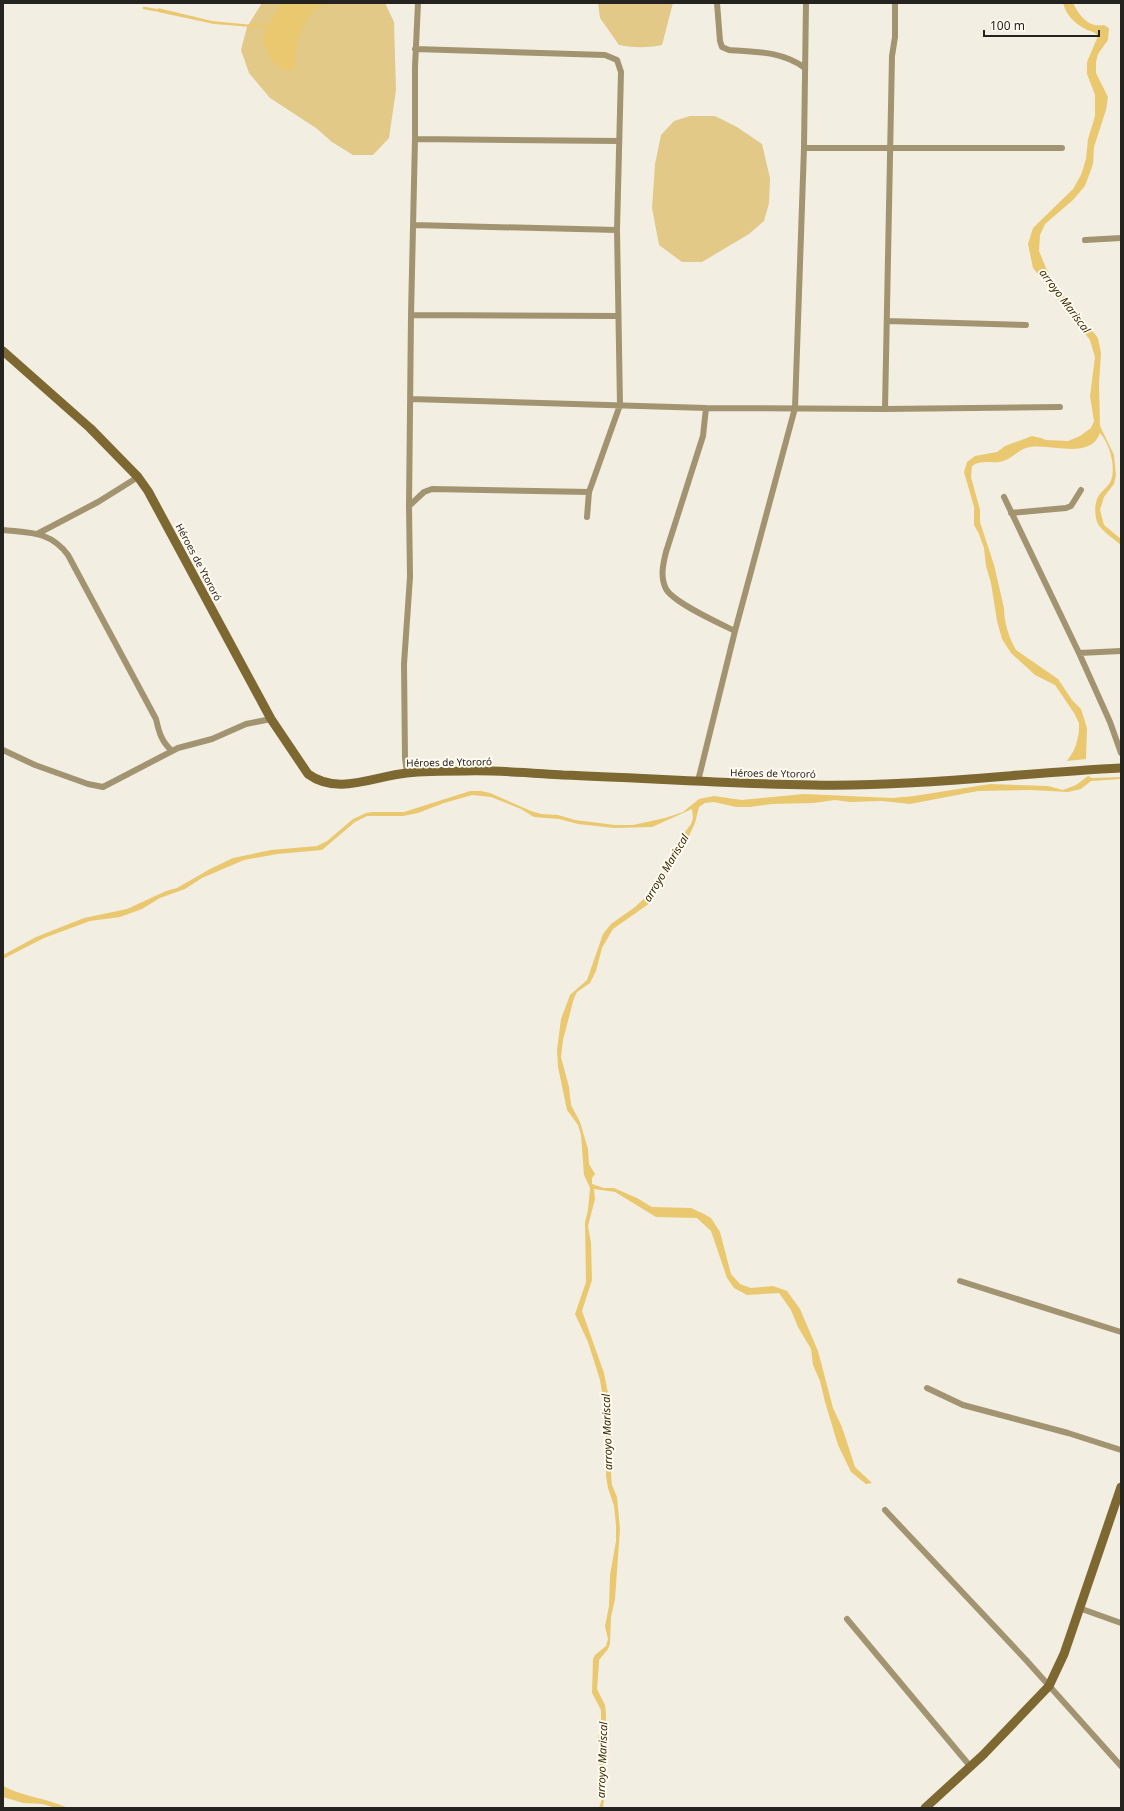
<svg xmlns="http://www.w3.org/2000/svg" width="1124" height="1811" viewBox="0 0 1124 1811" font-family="'Noto Sans',sans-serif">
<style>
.green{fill:#e2c988}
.water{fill:#eac86f}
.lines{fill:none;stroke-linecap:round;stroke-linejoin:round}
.stream{stroke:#eac86f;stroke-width:2.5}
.street{stroke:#a29471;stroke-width:6}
.secondary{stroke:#7d6831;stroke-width:9}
.labels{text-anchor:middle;stroke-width:4;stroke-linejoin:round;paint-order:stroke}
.street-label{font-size:10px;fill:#25231f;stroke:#fffbf1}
.water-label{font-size:11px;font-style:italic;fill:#352700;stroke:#fffbf1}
</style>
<rect width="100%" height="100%" fill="#f3eee2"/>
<path class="green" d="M 262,3 L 385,3 L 394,22 L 396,90 L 389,138 L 373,155 L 353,155 L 332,142 L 316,128 L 270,98 L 249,73 L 241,50 L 247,27 Z
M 598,3 L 673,3 L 662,45 C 647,48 634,48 619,45 L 600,18 Z
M 690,116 L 715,116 L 737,127 L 762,144 L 770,178 L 769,203 L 764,221 L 749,234 L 702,262 L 682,262 L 659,245 L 652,208 L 655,164 L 661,135 L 674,121 Z"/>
<path class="water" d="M 283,3 L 328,3 C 311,7 301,27 297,44 C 295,53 297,63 292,71 C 273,72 269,54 263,40 L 267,26 Z
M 1063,3 L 1073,3 C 1079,15 1088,28 1104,25 L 1109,28 L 1108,40 L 1098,54 L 1096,62 L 1096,73 L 1108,97 L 1106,110 L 1094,147 L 1093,164 L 1085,186 L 1073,200 L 1045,224 L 1040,235 L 1039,251 L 1046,268 L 1059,290 L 1098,338 L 1101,353 L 1099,384 L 1100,426 L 1114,455 L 1116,475 L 1114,484 L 1104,497 L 1100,510 L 1104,525 L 1121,539 L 1121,545 C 1115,540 1101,530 1098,524 C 1094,516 1094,501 1100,494 C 1104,489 1111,484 1112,477 C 1115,463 1109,443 1100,433 C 1089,462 1048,441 1026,448 C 1017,451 1009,461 999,462 C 989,463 981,460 972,466 L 971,477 L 980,510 L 980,522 L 994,565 L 1004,608 C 1004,622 1009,638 1016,650 L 1058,679 L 1072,700 L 1081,709 L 1087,728 L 1086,759 L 1067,761 L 1073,752 L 1076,745 L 1079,732 L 1079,723 L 1074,713 L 1055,685 L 1035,675 L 1011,653 L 1002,639 L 997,621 L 991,583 L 986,566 L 984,548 L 979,534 L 974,525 L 974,507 L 964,472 L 967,462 L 975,456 L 997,452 L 1005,446 L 1032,436 L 1041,438 L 1046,440 L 1068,441 L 1080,436 L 1091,428 L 1094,421 L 1090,396 L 1095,357 L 1090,340 L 1033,268 L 1028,244 L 1033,228 L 1073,189 L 1081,175 L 1086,159 L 1088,139 L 1095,116 L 1095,95 L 1087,74 L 1087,62 L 1098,36 C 1095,32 1091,31 1087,30 C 1075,24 1066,15 1063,3 Z
M 158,8 L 212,21 L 253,25 L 252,27 L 214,24 L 158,12 Z
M 1088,776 L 1092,778 L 1121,777 L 1121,779 L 1091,781 L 1081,789 L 1068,792 L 1031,790 L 978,791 L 910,804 L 882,801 L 850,802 L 835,800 L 814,803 L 772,804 L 750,807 L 736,807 L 714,802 L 705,803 L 699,807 L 695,823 L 687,840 L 673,858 L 666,876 L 650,903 L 613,929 L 602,948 L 596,971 L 590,983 L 577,992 L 574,998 L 563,1040 L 561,1057 L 569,1087 L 571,1105 L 580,1122 L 588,1149 L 589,1164 L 595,1174 L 592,1178 L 592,1184 L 604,1188 L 614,1188 L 637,1198 L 652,1207 L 691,1208 L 704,1214 L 711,1218 L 720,1232 L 731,1274 L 740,1284 L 751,1288 L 773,1286 L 787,1291 L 800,1309 L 818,1351 L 833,1408 L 842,1427 L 855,1467 L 872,1483 L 866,1484 L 851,1472 L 838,1445 L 825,1402 L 820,1381 L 813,1365 L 811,1349 L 798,1327 L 791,1310 L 779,1293 L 747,1295 L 734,1288 L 727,1278 L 711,1231 L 697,1218 L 656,1217 L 615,1192 L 594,1189 L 595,1199 L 588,1226 L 591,1243 L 592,1280 L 582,1311 L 604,1373 L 612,1413 L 611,1474 L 612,1485 L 617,1497 L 620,1529 L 615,1599 L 611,1617 L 610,1644 L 608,1649 L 599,1660 L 599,1663 L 597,1689 L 605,1705 L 606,1714 L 606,1729 L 603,1739 L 604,1772 L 606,1781 L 603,1808 L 599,1808 L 602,1799 L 602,1791 L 599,1774 L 600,1755 L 598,1738 L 601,1726 L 601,1710 L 592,1693 L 593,1659 L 595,1655 L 606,1646 L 608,1639 L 605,1626 L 609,1606 L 610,1575 L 616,1541 L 616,1525 L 614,1506 L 608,1488 L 606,1476 L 606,1416 L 600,1380 L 588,1342 L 575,1314 L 586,1282 L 585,1222 L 588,1210 L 590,1188 L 584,1175 L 581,1135 L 578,1125 L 567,1110 L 558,1067 L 557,1050 L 561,1019 L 570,995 L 587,980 L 603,934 L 611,924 L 635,907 L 650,893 L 666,869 L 673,854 L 676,844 L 691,824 L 693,818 L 692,809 L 652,827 L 614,828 L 578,824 L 559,819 L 534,817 L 521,809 L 491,797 L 472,795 L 444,803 L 418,813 L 403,816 L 367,816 L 355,822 L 322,850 L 277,854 L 244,860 L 202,878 L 185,889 L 160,898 L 142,909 L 120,917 L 90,921 L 44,938 L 3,959 L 3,955 L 36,937 L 84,918 L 127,909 L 166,891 L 177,888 L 210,869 L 233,858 L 271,850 L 317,846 L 327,841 L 353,819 L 366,813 L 372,812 L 404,812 L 470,791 L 481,791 L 490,793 L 531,811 L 541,814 L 558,815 L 575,820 L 615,825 L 633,825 L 665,818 L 683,812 L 699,799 L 714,796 L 742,800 L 804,794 L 892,798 L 914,796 L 990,784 L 1048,786 L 1063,790 L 1076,785 Z
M 3,1786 C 24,1797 47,1798 68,1808 L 55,1808 L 43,1804 L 23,1803 L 3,1797 Z"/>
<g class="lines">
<path class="stream" d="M 144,8 L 161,11
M 251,25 L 270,27"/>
<path class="street" d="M 717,3 L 720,41 L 722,47 L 729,50 C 756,52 782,51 805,68
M 415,49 L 605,55 L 617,60 L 621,72 L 617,230 L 620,405 L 589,492 L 587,517
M 415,139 L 619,141
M 804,148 L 1062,148
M 413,225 L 617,230
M 1085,240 L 1121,238
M 411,315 L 618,316
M 887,321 L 1026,325
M 411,399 L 706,408 L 885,409 L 1060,407
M 706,408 L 703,436 L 666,552 C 663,564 660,577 666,589 C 674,603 719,623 735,631
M 885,409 L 892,56 L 895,37 L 895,3
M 1004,497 L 1079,653 L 1110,722 L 1121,753
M 409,506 L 424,492 L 432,489 L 589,492
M 1011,513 L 1066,508 L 1071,506 L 1081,490
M 3,530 C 30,533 50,531 68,555 L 156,719 C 159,732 161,741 172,751
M 37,534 L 98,502 L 138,477
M 1079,653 L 1121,651
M 3,750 L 35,765 L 88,784 L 103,787 L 178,748 L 212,739 L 246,724 L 271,719
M 407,773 L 405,758 L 404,664 L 410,577 L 409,506 L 411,315 L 415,139 L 415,67 L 418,3
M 698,781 L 735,631 L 795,408 L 804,148 L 806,3
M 960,1281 L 1121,1332
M 927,1388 L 963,1405 L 1068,1433 L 1121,1450
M 885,1510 L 1026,1660 L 1121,1766
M 1079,1608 L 1121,1623
M 847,1619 L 970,1766"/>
<path class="secondary" d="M 3,351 L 90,428 L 138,477 L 148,491 L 271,719 L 308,774 C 338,796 374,776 407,773 C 426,771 446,771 465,771 C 497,770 530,773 563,775 C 647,778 730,784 813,785 C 916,787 1019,773 1121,768
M 925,1808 L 983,1755 L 1049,1686 L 1064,1654 L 1121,1487"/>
</g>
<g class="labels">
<g class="street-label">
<text transform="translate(199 562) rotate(62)" y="4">Héroes de Ytororó</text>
<text transform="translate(449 762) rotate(-1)" y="4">Héroes de Ytororó</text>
<text transform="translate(773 773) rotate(1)" y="4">Héroes de Ytororó</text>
</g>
<g class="water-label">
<text transform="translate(1065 301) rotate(53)" y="4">arroyo Mariscal</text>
<text transform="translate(666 868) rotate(-59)" y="4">arroyo Mariscal</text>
<text transform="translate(607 1432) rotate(-92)" y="4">arroyo Mariscal</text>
<text transform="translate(602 1760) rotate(-88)" y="4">arroyo Mariscal</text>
</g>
</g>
<rect width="1124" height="1811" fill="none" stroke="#25231f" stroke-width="8"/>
<path d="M984 30v6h115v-6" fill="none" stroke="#25231f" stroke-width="2"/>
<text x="990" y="30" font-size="12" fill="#25231f" stroke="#fffbf1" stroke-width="3" paint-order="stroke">100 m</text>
</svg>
